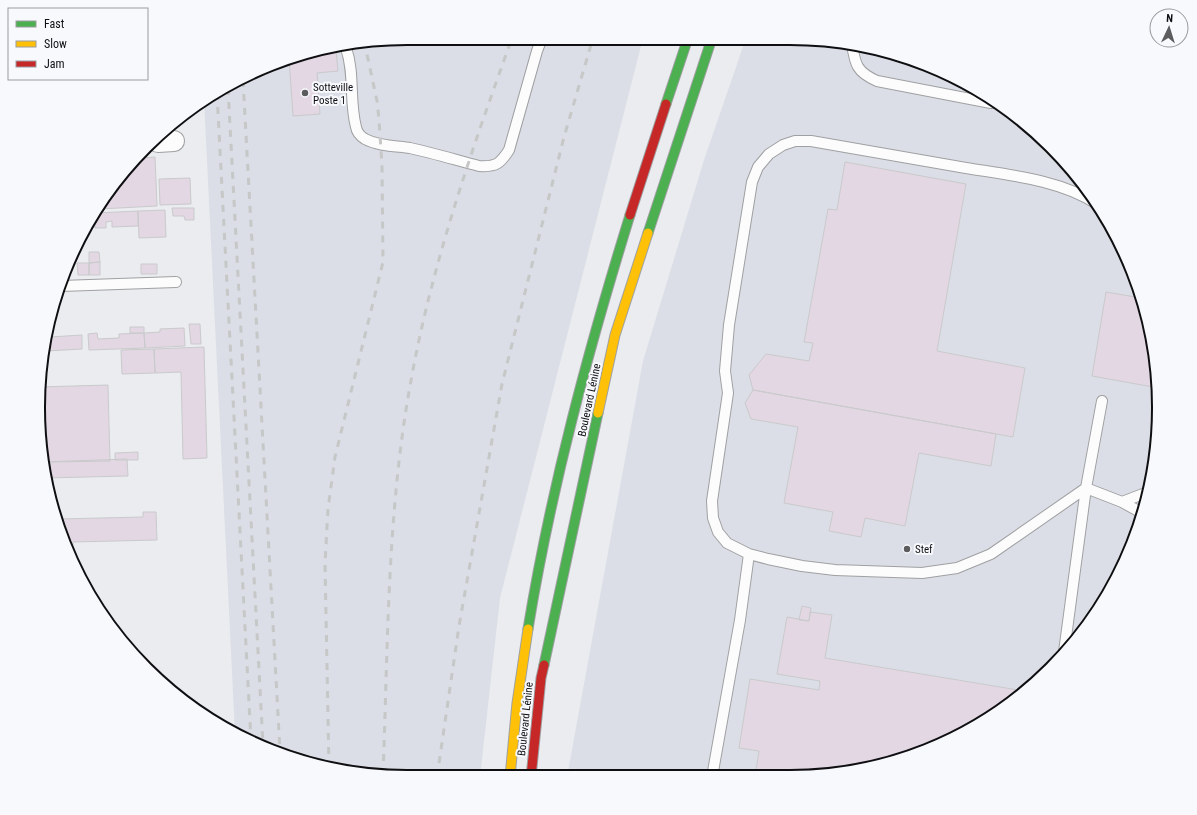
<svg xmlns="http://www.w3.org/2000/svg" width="1197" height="815" viewBox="0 0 1197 815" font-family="'Roboto Condensed',sans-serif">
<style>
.built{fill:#dbdee6}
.building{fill:#e2d7e3;stroke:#cacacc}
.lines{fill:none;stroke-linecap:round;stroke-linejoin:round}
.lane-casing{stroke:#9fa0a2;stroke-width:12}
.street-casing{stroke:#9fa0a2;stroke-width:22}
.fast-casing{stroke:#9fa0a2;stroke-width:11}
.slow-casing{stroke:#9fa0a2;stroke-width:11}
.jam-casing{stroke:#9fa0a2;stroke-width:11}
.lane{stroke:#fcfcfd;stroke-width:10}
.street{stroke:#fcfcfd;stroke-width:20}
.fast{stroke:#4caf50;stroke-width:9}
.slow{stroke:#ffc107;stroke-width:9}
.jam{stroke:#c62828;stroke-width:9}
.rail{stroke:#c6c7c7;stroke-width:3;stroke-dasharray:7 7;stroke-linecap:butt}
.poi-dot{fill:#5c5c5f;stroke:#f7f9fd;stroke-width:1.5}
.labels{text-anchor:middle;stroke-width:4;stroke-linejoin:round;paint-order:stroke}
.poi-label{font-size:11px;fill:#0f0f11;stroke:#f7f9fd;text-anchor:start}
.street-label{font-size:11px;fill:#0f0f11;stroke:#f7f9fd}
.rim{fill:none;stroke:#0f0f11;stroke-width:2}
</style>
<rect width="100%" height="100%" fill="#eaecef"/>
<path class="built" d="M 407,38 L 643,38 L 500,598 L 480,777 L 407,777 L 336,770 L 244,739 L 235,733 L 204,99 L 289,58 Z
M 746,38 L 790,38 L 861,45 L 953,76 L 1051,146 L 1097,202 L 1131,266 L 1152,335 L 1159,407 L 1152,479 L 1131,549 L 1097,613 L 1051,669 L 995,715 L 790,777 L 567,777 L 643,361 L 704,160 Z"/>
<path class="building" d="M 336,50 L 338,71 L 317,73 L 320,114 L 293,116 L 289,58 Z
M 155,157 L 157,206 L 99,209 L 114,182 L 141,158 Z
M 845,162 L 966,184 L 937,351 L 1025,368 L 1013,437 L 753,390 L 749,375 L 766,354 L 809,361 L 813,343 L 804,342 L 828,209 L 837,210 Z
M 190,178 L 191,204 L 160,205 L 159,179 Z
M 172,208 L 194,208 L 194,220 L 185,220 L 184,216 L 173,216 Z
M 165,210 L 166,237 L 139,238 L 138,211 Z
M 138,211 L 138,226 L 112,227 L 112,221 L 106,222 L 106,228 L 95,228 L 94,218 L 97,213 Z
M 1122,249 L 1130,264 L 1118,256 Z
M 89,252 L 99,252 L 100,262 L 89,263 Z
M 100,262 L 100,275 L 89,275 L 89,263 Z
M 77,263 L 89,263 L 89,275 L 78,275 Z
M 141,264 L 157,264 L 157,274 L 141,274 Z
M 1106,292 L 1141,298 L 1152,335 L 1155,371 L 1153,387 L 1092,376 Z
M 189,324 L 200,324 L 201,344 L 191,344 Z
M 130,327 L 144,327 L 144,333 L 130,333 Z
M 184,328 L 185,346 L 145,348 L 144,333 L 160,332 L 160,329 Z
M 97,333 L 98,339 L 119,338 L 119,334 L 144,333 L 145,348 L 89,350 L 88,334 Z
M 82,335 L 82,349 L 46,351 L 50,337 Z
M 204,347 L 207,458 L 183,459 L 181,372 L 155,373 L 154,349 Z
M 154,349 L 155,373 L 122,374 L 121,350 Z
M 108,385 L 110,461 L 44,462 L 39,387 Z
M 753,390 L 996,434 L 991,466 L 919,453 L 905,526 L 865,518 L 861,537 L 829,531 L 833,512 L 784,503 L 798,427 L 751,419 L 745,403 Z
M 138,452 L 138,460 L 115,460 L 115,453 Z
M 127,459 L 128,476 L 45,478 L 44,462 Z
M 143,512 L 156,512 L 157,540 L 73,542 L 73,549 L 71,549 L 60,519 L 143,517 Z
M 802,606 L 811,608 L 809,621 L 799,620 Z
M 810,612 L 832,615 L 825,658 L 1024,691 L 995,715 L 931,749 L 862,770 L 790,777 L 755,777 L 759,751 L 739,748 L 750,679 L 819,690 L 820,681 L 777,674 L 787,617 L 809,621 Z"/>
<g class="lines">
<defs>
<path id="lane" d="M 852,44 C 855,65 857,72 877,81 L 991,103
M 346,48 C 355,74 349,101 356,127 C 357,133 360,136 365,139 C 378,146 395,146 410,148 C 433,153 456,160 479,166 C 496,167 500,164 509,150 L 537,51 L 542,38
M 1097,204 C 1061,180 1009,175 966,168 C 914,159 862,150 811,141 L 795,141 L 783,145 L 769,154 L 758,167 L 752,182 L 729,325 L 725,371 L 728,393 L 712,501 L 713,518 L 718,532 L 727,543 L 749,554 L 768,559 L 802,566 L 835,570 L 922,573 L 957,568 L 991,554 L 1086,488 L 1102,401
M 61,286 L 176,282
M 1122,502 L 1148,492
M 1064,652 L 1086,488 L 1122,502 L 1142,513
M 712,777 L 740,620 L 749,554"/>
<path id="street" d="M 158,142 L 174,141"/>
<path id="fast" d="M 666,104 L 688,38
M 648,233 L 712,38
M 528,629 C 551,488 588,351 630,215
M 544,665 L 598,413"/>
<path id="slow" d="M 598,413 L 615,335 L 648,233
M 510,777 L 517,703 L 528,629"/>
<path id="jam" d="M 630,215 L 666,104
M 531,777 L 541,678 L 544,665"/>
</defs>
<use href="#lane" class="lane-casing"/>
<use href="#street" class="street-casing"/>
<use href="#fast" class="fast-casing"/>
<use href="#slow" class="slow-casing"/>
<use href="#jam" class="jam-casing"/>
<use href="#lane" class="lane"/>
<use href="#street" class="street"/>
<use href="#fast" class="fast"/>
<use href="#slow" class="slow"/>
<use href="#jam" class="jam"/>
<path class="rail" d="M 243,80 L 280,751
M 228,88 L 263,745
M 217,93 L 251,741
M 329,768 L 325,564 L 328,509 L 335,457 L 383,262 L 382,166 L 379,119 L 377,101 L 365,45
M 383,775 C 388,645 387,514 410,386 C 431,266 471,152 512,38
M 437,777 L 459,626 L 502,384 L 564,137 L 593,38"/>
</g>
<g class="poi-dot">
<circle cx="305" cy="93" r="4"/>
<circle cx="907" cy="549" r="4"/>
</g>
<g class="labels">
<g class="poi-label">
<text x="313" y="91">Sotteville<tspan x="313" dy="13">Poste 1</tspan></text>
<text x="915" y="553">Stef</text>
</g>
<g class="street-label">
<text transform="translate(589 400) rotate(-78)" y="4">Boulevard Lénine</text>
<text transform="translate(525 719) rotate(-84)" y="4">Boulevard Lénine</text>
</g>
</g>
<path d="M0 0H1197V815H0ZM407 45H790A362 362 0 0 1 1152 407V408A362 362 0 0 1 790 770H407A362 362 0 0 1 45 408V407A362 362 0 0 1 407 45Z" fill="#f7f9fd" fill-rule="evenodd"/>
<path class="rim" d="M407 45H790A362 362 0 0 1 1152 407V408A362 362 0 0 1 790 770H407A362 362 0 0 1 45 408V407A362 362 0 0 1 407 45Z"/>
<rect x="8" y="8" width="140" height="72" fill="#f7f9fd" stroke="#9a9b9f"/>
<rect x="16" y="21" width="20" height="6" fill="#4caf50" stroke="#9a9b9f"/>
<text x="44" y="28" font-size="12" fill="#0f0f11">Fast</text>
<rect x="16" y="41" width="20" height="6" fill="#ffc107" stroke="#9a9b9f"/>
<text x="44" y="48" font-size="12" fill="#0f0f11">Slow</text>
<rect x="16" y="61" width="20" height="6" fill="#c62828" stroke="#9a9b9f"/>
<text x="44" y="68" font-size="12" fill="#0f0f11">Jam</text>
<g transform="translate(1169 28) rotate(4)"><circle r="19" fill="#f7f9fd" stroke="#9a9b9f"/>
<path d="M0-3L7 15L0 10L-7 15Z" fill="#5c5c5f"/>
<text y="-6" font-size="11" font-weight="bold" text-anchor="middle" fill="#0f0f11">N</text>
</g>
</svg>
